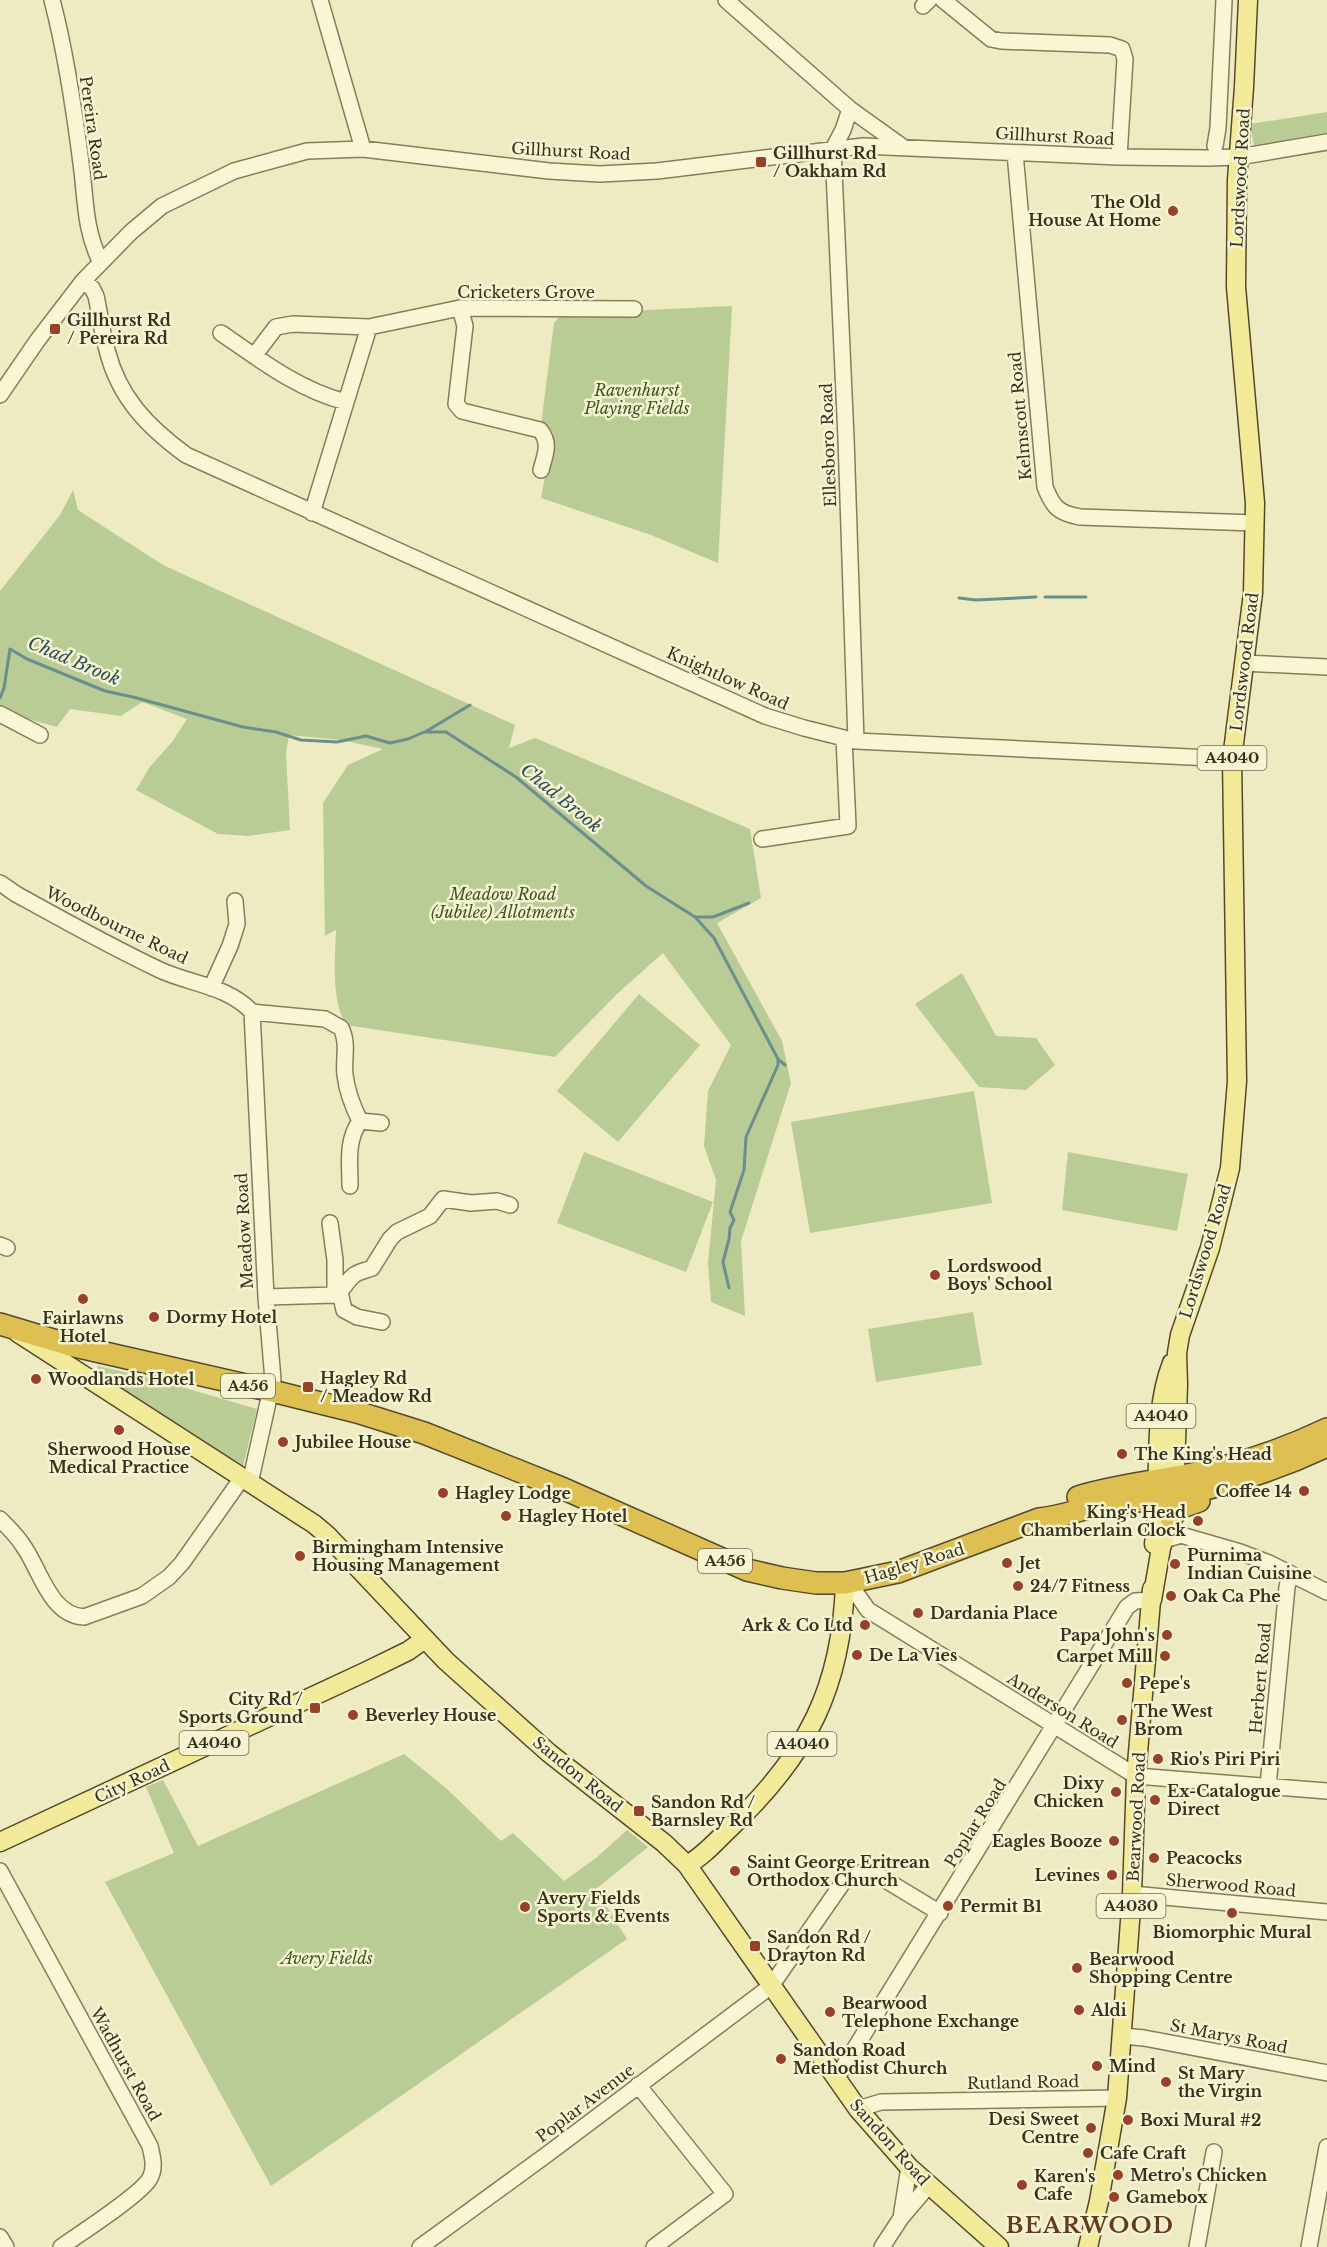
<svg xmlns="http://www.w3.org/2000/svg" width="1327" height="2247" viewBox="0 0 1327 2247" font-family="'Libre Baskerville',serif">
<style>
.green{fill:#b9cc96}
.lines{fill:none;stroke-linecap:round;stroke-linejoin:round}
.stream{stroke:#6b8e8e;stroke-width:3}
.minor-casing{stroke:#887c59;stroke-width:18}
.major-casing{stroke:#55492d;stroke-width:21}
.highway-casing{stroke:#55492d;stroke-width:24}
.minor{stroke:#f9f6d5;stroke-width:15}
.major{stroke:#f1ea99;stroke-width:18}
.highway{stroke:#dec052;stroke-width:21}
.poi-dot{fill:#974129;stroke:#f5f3d1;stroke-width:2}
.labels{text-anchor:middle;stroke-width:5;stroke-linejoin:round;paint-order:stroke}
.shield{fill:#f5f3d1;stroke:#706a53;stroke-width:1.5}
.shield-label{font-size:15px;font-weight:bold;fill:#37301d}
.street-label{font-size:16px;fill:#37301d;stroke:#f5f3d1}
.poi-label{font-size:16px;font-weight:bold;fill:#37301d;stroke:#f5f3d1;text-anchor:start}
.park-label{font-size:16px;font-style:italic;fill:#3d5424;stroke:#f5f3d1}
.water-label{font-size:18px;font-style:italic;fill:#2d5057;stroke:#f5f3d1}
.district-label{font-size:22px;font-weight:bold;letter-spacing:1.5px;fill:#643c1d;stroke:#f5f3d1}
</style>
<rect width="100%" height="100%" fill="#eeebc2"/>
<path class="green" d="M 1327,112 L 1327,134 L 1254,146 L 1250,124 Z
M 732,306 L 718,563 L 651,535 L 541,498 L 553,433 L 541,425 L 554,323 L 562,314 Z
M 73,490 L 78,510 L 163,565 L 515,725 L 509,748 L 535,738 L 750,829 L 761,898 L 717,923 L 782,1041 L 791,1083 L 741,1241 L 745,1316 L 711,1302 L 708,1263 L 716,1180 L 704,1146 L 708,1091 L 731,1045 L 663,953 L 618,993 L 555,1057 L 346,1025 C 331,1000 335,958 336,930 L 325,936 L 323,803 L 348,765 L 383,749 L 341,740 L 289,735 L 286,753 L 290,830 L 248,836 L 218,834 L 136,790 L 149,768 L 172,742 L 187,719 L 142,702 L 121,716 L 70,709 L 57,727 L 0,711 L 0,591 L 60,515 Z
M 962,973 L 996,1036 L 1036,1038 L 1055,1065 L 1026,1090 L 979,1087 L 915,1004 Z
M 639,994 L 700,1045 L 618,1142 L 557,1091 Z
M 974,1091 L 992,1203 L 810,1233 L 791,1122 Z
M 584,1152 L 713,1202 L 686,1272 L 557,1223 Z
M 1068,1152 L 1188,1174 L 1177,1231 L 1062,1210 Z
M 973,1312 L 982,1365 L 876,1382 L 868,1329 Z
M 98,1366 L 155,1379 L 257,1409 L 243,1466 L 238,1467 L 95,1374 Z
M 404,1754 L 447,1789 L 501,1841 L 513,1833 L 564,1881 L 596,1858 L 627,1830 L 648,1847 L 596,1889 L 627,1939 L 271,2186 L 105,1882 L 174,1853 L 146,1787 L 163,1780 L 198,1846 Z"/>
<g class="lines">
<path class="stream" d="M 1045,597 L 1086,597
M 959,598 L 976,600 L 1036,597
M 0,698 L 4,688 L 10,649 L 27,659 L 105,691 L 133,697 L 243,727 L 276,732 L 301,740 L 337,742 L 366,736 L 390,743 L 408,739 L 424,732 L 446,732 L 516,777 L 646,886 L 695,917 L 714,938 L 778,1059 L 778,1065 L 746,1137 L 744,1170 L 730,1212 L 734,1220 L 730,1228 L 729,1239 L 723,1262 L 729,1288
M 425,732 L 470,705
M 695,917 L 713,917 L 749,903
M 778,1059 L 785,1065"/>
<defs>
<path id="minor" d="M 52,0 C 66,53 74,108 81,163 C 86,199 84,227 100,261
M 320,0 L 363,149
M 726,0 L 850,109 L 903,147
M 943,0 L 991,39 L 1001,41 L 1110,45 L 1122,49 L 1125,59 L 1119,157
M 923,6 L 929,0
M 850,109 L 843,130 L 833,149 L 846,438 L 856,741
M 1215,146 L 1218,128 L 1224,0
M 1015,153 L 1045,487 C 1053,507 1058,513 1080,517 L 1255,523
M 83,281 L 92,288 L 96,296 C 100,314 102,333 107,350 C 119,398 148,427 186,455 L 765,716 L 804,728 L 856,741 L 1232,759
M 460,308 L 465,326 L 456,404 L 462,411 L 540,430 C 551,443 545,455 541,470
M 221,333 C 260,360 299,390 346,402
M 254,356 L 276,327 L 293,324 L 369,327 L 460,308 L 634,309
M 0,395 L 37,341 L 83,281 L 131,232 L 162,206 L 234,171 L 307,151 L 363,149 L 549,171 L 600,174 L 657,171 L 863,146 L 1119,157 L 1208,158 L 1239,157 L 1327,142
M 312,513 L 369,327
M 1243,663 L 1327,667
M 0,714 L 40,735
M 762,839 L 848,826 L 844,738
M 0,883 L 16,894 C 63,920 111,947 160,970 C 190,984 228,986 252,1012
M 211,988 L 230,946 L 237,924 L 235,901
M 252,1012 L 325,1019 L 341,1028 C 349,1044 343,1059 345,1075 C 347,1091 353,1107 360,1121 L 381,1123
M 350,1186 C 350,1163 346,1141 360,1121
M 330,1223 L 335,1260 L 335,1295
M 0,1245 L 7,1248
M 340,1292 L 344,1310 L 357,1317 L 382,1322
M 266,1297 L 335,1295 C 343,1291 346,1282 353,1276 C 359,1271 365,1271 372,1268 L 390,1239 L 397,1232 L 430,1216 L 443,1199 L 471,1203 L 497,1201 L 510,1205
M 250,1483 L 273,1380 L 266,1297 L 252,1012
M 0,1519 C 8,1527 16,1535 22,1544 C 40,1568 49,1615 84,1617 L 142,1596 L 169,1577 L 182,1563 L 242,1478
M 1164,1540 L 1181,1535 L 1240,1552 L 1269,1563 L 1327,1592
M 849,1583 L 868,1610 L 1136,1776 L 1327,1791
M 1268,1786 L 1287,1587 L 1290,1575
M 0,1871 L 150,2146 C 152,2156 156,2167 150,2178 C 142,2194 79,2234 61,2247
M 1132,1894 L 1327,1912
M 1123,2036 L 1144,2038 L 1327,2073
M 836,2079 L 1127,1607 L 1135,1601 L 1152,1600
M 638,2085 L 725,2194 L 654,2247
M 858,2109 L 881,2102 L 1117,2098
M 901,2218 L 909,2167
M 0,2237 L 6,2247
M 420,2247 L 549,2153 L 771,1986 L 846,1878 L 864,1872 L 874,1873 L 940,1913
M 882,2247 L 901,2218 L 929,2185
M 1197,2247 L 1214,2152
M 1309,2247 L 1327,2147"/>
<path id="major" d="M 18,1333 L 314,1524 L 327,1535 L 446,1661 L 549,1753 L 664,1843 L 687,1865 L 858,2109 L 909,2167 L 999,2247
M 1154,1544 C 1162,1488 1151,1415 1172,1363
M 1152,1600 L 1161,1548 L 1171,1518 L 1174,1497 L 1178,1385 L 1177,1353 L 1180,1335 L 1210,1248 L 1230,1168 L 1237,1081 L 1232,759 L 1253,593 L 1255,503 L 1236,287 L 1237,180 L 1244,87 L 1248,0
M 0,1842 L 365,1672 L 408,1651 L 425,1639
M 687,1865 C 704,1856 718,1839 732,1826 C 807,1755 842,1687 845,1583
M 1088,2247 L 1099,2201 L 1117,2098 L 1132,1894 L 1136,1776 L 1152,1589"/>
<path id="highway" d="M 0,1324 L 70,1345 L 272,1391 L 357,1412 L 424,1433 L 564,1489 L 747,1570 L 782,1578 L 816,1583 L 845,1583 L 898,1572 L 1039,1519 C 1061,1517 1081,1509 1102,1505 C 1126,1501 1151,1501 1175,1496 C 1228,1485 1279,1469 1327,1446
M 1078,1497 C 1113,1486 1151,1482 1187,1475 C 1235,1466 1283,1450 1327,1429
M 1171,1518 L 1179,1508 L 1199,1501"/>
</defs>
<use href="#minor" class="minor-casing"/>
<use href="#major" class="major-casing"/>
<use href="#highway" class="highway-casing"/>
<use href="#minor" class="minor"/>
<use href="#major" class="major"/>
<use href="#highway" class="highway"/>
</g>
<g class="poi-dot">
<rect x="755" y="156" width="12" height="12" rx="3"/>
<circle cx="1173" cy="211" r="6"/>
<rect x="49" y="323" width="12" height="12" rx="3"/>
<circle cx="935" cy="1275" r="6"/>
<circle cx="83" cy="1299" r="6"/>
<circle cx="154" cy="1317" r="6"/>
<circle cx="36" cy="1379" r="6"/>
<rect x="302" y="1381" width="12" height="12" rx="3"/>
<circle cx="119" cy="1430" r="6"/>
<circle cx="283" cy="1442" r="6"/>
<circle cx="1122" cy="1454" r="6"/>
<circle cx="1304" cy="1491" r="6"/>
<circle cx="443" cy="1493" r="6"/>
<circle cx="506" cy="1516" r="6"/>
<circle cx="1198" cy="1521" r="6"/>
<circle cx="300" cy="1556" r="6"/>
<circle cx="1007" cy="1563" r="6"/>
<circle cx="1175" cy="1564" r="6"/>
<circle cx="1018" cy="1586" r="6"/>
<circle cx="1171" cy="1596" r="6"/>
<circle cx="918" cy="1613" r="6"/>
<circle cx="865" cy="1625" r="6"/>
<circle cx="1167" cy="1635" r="6"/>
<circle cx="857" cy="1655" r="6"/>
<circle cx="1165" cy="1656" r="6"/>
<circle cx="1127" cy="1683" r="6"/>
<rect x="309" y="1702" width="12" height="12" rx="3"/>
<circle cx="353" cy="1715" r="6"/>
<circle cx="1122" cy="1720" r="6"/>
<circle cx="1158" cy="1759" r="6"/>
<circle cx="1116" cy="1792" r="6"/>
<circle cx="1155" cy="1800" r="6"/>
<rect x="633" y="1805" width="12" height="12" rx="3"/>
<circle cx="1114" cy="1841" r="6"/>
<circle cx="1154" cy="1858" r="6"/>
<circle cx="735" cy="1871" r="6"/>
<circle cx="1112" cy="1875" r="6"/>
<circle cx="948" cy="1906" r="6"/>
<circle cx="525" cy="1907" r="6"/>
<circle cx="1232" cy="1913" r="6"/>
<rect x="749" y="1940" width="12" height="12" rx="3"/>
<circle cx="1077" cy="1968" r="6"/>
<circle cx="1079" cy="2010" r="6"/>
<circle cx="830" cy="2012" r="6"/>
<circle cx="781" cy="2059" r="6"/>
<circle cx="1097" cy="2066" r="6"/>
<circle cx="1166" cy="2082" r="6"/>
<circle cx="1128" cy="2120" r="6"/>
<circle cx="1091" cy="2128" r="6"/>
<circle cx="1088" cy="2153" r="6"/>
<circle cx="1118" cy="2175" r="6"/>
<circle cx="1022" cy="2185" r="6"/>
<circle cx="1114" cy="2197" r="6"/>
</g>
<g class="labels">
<g class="shield">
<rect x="1197.5" y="746" width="69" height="24" rx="4.5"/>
<rect x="221" y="1374" width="54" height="24" rx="4.5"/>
<rect x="1126.5" y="1404" width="69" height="24" rx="4.5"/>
<rect x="698" y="1549" width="54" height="24" rx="4.5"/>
<rect x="179.5" y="1731" width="69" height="24" rx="4.5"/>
<rect x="767.5" y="1732" width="69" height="24" rx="4.5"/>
<rect x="1096.5" y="1894" width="69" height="24" rx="4.5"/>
</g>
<g class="shield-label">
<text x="1232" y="763">A4040</text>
<text x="248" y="1391">A456</text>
<text x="1161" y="1421">A4040</text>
<text x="725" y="1566">A456</text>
<text x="214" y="1748">A4040</text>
<text x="802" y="1749">A4040</text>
<text x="1131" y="1911">A4030</text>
</g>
<g class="street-label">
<text transform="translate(93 128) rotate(82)" y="6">Pereira Road</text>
<text transform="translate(1055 136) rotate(3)" y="6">Gillhurst Road</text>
<text transform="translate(571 151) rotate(3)" y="6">Gillhurst Road</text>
<text transform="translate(1240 178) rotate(-87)" y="6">Lordswood Road</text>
<text x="526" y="298">Cricketers Grove</text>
<text transform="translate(1020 416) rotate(-95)" y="6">Kelmscott Road</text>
<text transform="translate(828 445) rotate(-92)" y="6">Ellesboro Road</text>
<text transform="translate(1244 662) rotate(-83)" y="6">Lordswood Road</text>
<text transform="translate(728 678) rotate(24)" y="6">Knightlow Road</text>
<text transform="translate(117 925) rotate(26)" y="6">Woodbourne Road</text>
<text transform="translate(244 1231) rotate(-93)" y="6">Meadow Road</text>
<text transform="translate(1205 1251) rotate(-73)" y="6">Lordswood Road</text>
<text transform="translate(914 1563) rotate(-17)" y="6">Hagley Road</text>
<text transform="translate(1260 1678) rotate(-85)" y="6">Herbert Road</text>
<text transform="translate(1063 1710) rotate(32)" y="6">Anderson Road</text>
<text transform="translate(578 1774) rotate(39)" y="6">Sandon Road</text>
<text transform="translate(132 1781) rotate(-25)" y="6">City Road</text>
<text transform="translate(1136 1817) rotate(-87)" y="6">Bearwood Road</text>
<text transform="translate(975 1823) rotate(-58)" y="6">Poplar Road</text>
<text transform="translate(1231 1885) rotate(5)" y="6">Sherwood Road</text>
<text transform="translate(1229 2036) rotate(11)" y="6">St Marys Road</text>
<text transform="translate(126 2064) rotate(61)" y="6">Wadhurst Road</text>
<text transform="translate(1023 2082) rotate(-1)" y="6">Rutland Road</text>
<text transform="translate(585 2103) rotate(-37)" y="6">Poplar Avenue</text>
<text transform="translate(890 2142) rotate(48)" y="6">Sandon Road</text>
</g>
<g class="poi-label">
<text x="773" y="159">Gillhurst Rd<tspan x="773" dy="18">/ Oakham Rd</tspan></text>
<text x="1161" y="208" text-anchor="end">The Old<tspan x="1161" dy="18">House At Home</tspan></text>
<text x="67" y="326">Gillhurst Rd<tspan x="67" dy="18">/ Pereira Rd</tspan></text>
<text x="947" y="1272">Lordswood<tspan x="947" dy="18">Boys' School</tspan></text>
<text x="166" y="1323">Dormy Hotel</text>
<text x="83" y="1324" text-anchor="middle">Fairlawns<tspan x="83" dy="18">Hotel</tspan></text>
<text x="320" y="1384">Hagley Rd<tspan x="320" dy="18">/ Meadow Rd</tspan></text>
<text x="48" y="1385">Woodlands Hotel</text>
<text x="295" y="1448">Jubilee House</text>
<text x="119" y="1455" text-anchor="middle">Sherwood House<tspan x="119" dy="18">Medical Practice</tspan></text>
<text x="1134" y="1460">The King's Head</text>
<text x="1292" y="1497" text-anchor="end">Coffee 14</text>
<text x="455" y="1499">Hagley Lodge</text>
<text x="1186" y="1518" text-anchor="end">King's Head<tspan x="1186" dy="18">Chamberlain Clock</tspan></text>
<text x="518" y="1522">Hagley Hotel</text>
<text x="312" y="1553">Birmingham Intensive<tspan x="312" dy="18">Housing Management</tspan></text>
<text x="1187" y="1561">Purnima<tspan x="1187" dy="18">Indian Cuisine</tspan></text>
<text x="1019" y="1569">Jet</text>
<text x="1030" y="1592">24/7 Fitness</text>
<text x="1183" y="1602">Oak Ca Phe</text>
<text x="930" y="1619">Dardania Place</text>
<text x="853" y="1631" text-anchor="end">Ark &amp; Co Ltd</text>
<text x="1155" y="1641" text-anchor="end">Papa John's</text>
<text x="869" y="1661">De La Vies</text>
<text x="1153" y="1662" text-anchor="end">Carpet Mill</text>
<text x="1139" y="1689">Pepe's</text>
<text x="303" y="1705" text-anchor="end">City Rd /<tspan x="303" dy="18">Sports Ground</tspan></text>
<text x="1134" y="1717">The West<tspan x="1134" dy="18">Brom</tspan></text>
<text x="365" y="1721">Beverley House</text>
<text x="1170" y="1765">Rio's Piri Piri</text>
<text x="1104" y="1789" text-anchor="end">Dixy<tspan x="1104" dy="18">Chicken</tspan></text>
<text x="1167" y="1797">Ex-Catalogue<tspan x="1167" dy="18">Direct</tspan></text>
<text x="651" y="1808">Sandon Rd /<tspan x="651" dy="18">Barnsley Rd</tspan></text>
<text x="1102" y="1847" text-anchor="end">Eagles Booze</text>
<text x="1166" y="1864">Peacocks</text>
<text x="747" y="1868">Saint George Eritrean<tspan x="747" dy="18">Orthodox Church</tspan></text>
<text x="1100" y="1881" text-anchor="end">Levines</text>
<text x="537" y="1904">Avery Fields<tspan x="537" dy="18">Sports &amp; Events</tspan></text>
<text x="960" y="1912">Permit B1</text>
<text x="1232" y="1938" text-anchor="middle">Biomorphic Mural</text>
<text x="767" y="1943">Sandon Rd /<tspan x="767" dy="18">Drayton Rd</tspan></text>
<text x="1089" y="1965">Bearwood<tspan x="1089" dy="18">Shopping Centre</tspan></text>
<text x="842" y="2009">Bearwood<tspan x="842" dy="18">Telephone Exchange</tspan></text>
<text x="1091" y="2016">Aldi</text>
<text x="793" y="2056">Sandon Road<tspan x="793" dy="18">Methodist Church</tspan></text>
<text x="1109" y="2072">Mind</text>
<text x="1178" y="2079">St Mary<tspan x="1178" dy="18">the Virgin</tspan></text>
<text x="1079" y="2125" text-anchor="end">Desi Sweet<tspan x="1079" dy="18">Centre</tspan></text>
<text x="1140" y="2126">Boxi Mural #2</text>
<text x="1100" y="2159">Cafe Craft</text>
<text x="1130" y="2181">Metro's Chicken</text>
<text x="1034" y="2182">Karen's<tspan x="1034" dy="18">Cafe</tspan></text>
<text x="1126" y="2203">Gamebox</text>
</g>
<g class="park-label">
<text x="637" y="396">Ravenhurst<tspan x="637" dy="18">Playing Fields</tspan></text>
<text x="503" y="900">Meadow Road<tspan x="503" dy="18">(Jubilee) Allotments</tspan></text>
<text x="327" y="1964">Avery Fields</text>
</g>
<g class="water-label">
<text transform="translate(74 661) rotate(23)" y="6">Chad Brook</text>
<text transform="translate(561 798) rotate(39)" y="6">Chad Brook</text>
</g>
<g class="district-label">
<text x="1090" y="2233">BEARWOOD</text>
</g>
</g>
</svg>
